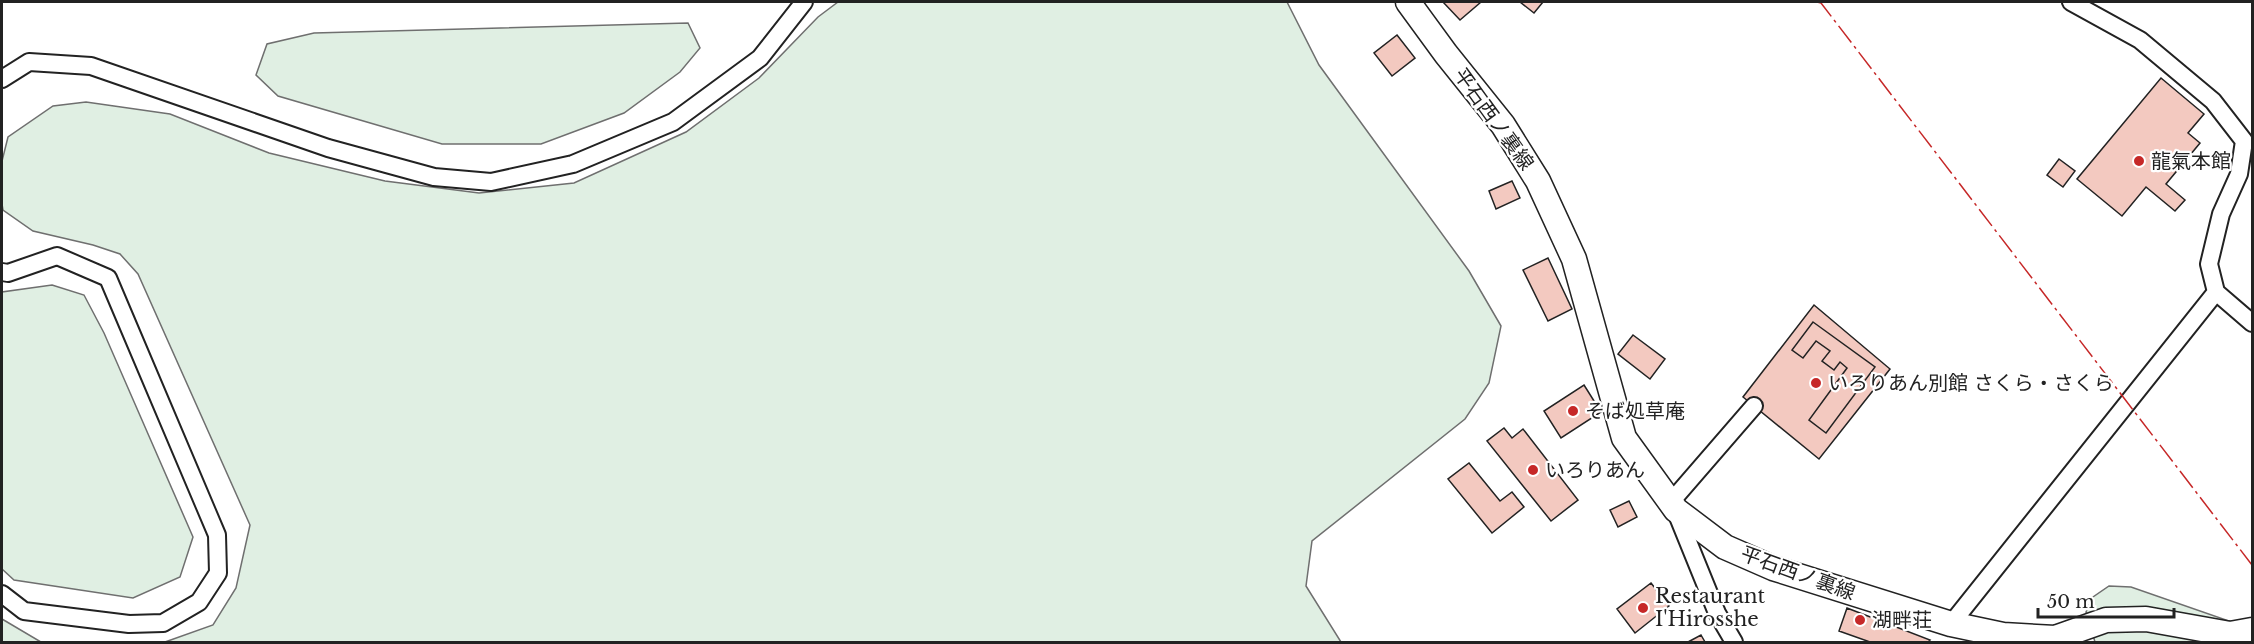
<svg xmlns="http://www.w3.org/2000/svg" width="2254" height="644" viewBox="0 0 2254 644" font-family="'Libre Baskerville','Noto Sans JP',serif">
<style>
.green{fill:#e0efe3;stroke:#6f6f6f;stroke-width:1.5}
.building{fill:#f3c9c0;stroke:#222;stroke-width:1.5}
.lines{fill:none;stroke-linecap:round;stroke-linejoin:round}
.street-casing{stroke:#222;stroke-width:20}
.secondary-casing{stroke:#222;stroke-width:27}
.street{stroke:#fff;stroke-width:16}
.secondary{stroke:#fff;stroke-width:24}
.power{stroke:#c62828;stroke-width:1.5;stroke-dasharray:21 4.5 3 4.5;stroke-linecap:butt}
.poi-dot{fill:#c62828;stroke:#fff;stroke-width:2}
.labels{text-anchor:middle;stroke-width:4.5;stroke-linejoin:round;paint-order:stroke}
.street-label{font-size:20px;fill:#222;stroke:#fff}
.poi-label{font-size:20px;fill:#222;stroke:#fff;text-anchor:start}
</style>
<rect width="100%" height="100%" fill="#fff"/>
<path class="green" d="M 838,2 L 1287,2 L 1319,65 L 1469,271 L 1501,326 L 1489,383 L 1465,419 L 1312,541 L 1306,586 L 1341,642 L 165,642 L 213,625 L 236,588 L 250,525 L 138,274 L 120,254 L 93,245 L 33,231 L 3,210 L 2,204 L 2,161 L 8,137 L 53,106 L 86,102 L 170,114 L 269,153 L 385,181 L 479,193 L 574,183 L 686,132 L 759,78 L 818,17 Z
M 688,23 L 700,48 L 680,72 L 624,113 L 541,144 L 442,144 L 278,96 L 256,75 L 267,44 L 314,33 Z
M 52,285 L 84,295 L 104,333 L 193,537 L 180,577 L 133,598 L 14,580 L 2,569 L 2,292 Z
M 2109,586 L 2131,587 L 2252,629 L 2252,642 L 2095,642 L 2086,612 L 2093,597 Z
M 2,619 L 41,642 L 2,642 Z"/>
<path class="building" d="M 1443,2 L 1481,2 L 1460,20 Z
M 1520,2 L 1543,2 L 1534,13 Z
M 1397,35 L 1415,58 L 1392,76 L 1374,53 Z
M 2161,78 L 2204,114 L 2188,133 L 2200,143 L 2166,184 L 2185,200 L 2175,211 L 2146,187 L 2122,216 L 2077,179 Z
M 2059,159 L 2075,171 L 2063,187 L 2047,175 Z
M 1512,181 L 1520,198 L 1496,209 L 1489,191 Z
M 1548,258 L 1572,309 L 1548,321 L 1523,270 Z
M 1814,305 L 1890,369 L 1819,459 L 1743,397 Z
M 1813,322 L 1875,367 L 1826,433 L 1809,420 L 1847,368 L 1840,362 L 1834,370 L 1822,361 L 1830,351 L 1816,341 L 1803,358 L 1792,350 Z
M 1633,335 L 1665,359 L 1650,379 L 1618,354 Z
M 1584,385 L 1601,412 L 1561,438 L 1544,411 Z
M 1504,428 L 1512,438 L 1523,429 L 1578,500 L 1551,521 L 1487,441 Z
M 1469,463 L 1500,501 L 1512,492 L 1524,507 L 1492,533 L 1448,479 Z
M 1629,501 L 1637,517 L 1618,527 L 1610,510 Z
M 1651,583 L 1669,606 L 1635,633 L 1617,609 Z
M 1847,608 L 1930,640 L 1928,642 L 1870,642 L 1839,631 Z
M 1701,635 L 1705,642 L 1688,642 Z"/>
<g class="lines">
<defs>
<path id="street" d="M 2071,2 L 2140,40 L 2213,101 L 2244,141 L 2239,174 L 2221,214 L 2209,264 L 2216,292 L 2252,323
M 2,79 L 29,62 L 91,66 L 328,148 L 434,177 L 491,182 L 573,164 L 673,122 L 760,58 L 804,2
M 2,272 L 8,273 L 57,256 L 108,278 L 217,535 L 218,573 L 199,602 L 163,623 L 129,624 L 24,611 L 2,594
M 1670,503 L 1754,406
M 1676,512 L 1717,613 L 1734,642
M 1951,624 L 2216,292"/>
<path id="secondary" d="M 1408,2 L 1446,54 L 1503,125 L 1538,181 L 1574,259 L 1624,438 L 1676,510 L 1725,547 L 1773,568 L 1951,624 L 2003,635 L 2055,638 L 2106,620 L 2146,619 L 2230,634 L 2252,630"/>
</defs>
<use href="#street" class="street-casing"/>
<use href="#secondary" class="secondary-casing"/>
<use href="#street" class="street"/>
<use href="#secondary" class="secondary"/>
<path class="power" d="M 1817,2 L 1821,3 L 2252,565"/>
</g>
<g class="poi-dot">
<circle cx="2139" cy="161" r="6"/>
<circle cx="1816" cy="383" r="6"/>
<circle cx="1573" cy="411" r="6"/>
<circle cx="1533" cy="470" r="6"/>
<circle cx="1643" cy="608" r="6"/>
<circle cx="1860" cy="620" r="6"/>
</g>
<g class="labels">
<g class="street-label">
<text transform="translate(1494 119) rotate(54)" y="7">平石西ノ裏線</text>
<text transform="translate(1798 573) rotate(20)" y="7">平石西ノ裏線</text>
</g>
<g class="poi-label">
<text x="2151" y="168">龍氣本館</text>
<text x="1828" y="390">いろりあん別館 さくら・さくら</text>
<text x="1585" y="418">そば処草庵</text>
<text x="1545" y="477">いろりあん</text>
<text x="1655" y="603">Restaurant<tspan x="1655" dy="23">I'Hirosshe</tspan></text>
<text x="1872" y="627">湖畔荘</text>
</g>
</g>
<rect width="2254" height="644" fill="none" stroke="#222222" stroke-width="6"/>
<path d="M2038 608v9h136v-9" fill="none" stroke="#222222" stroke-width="3"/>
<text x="2047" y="608" font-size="18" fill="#222222" stroke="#ffffff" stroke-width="4.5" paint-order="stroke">50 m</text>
</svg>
